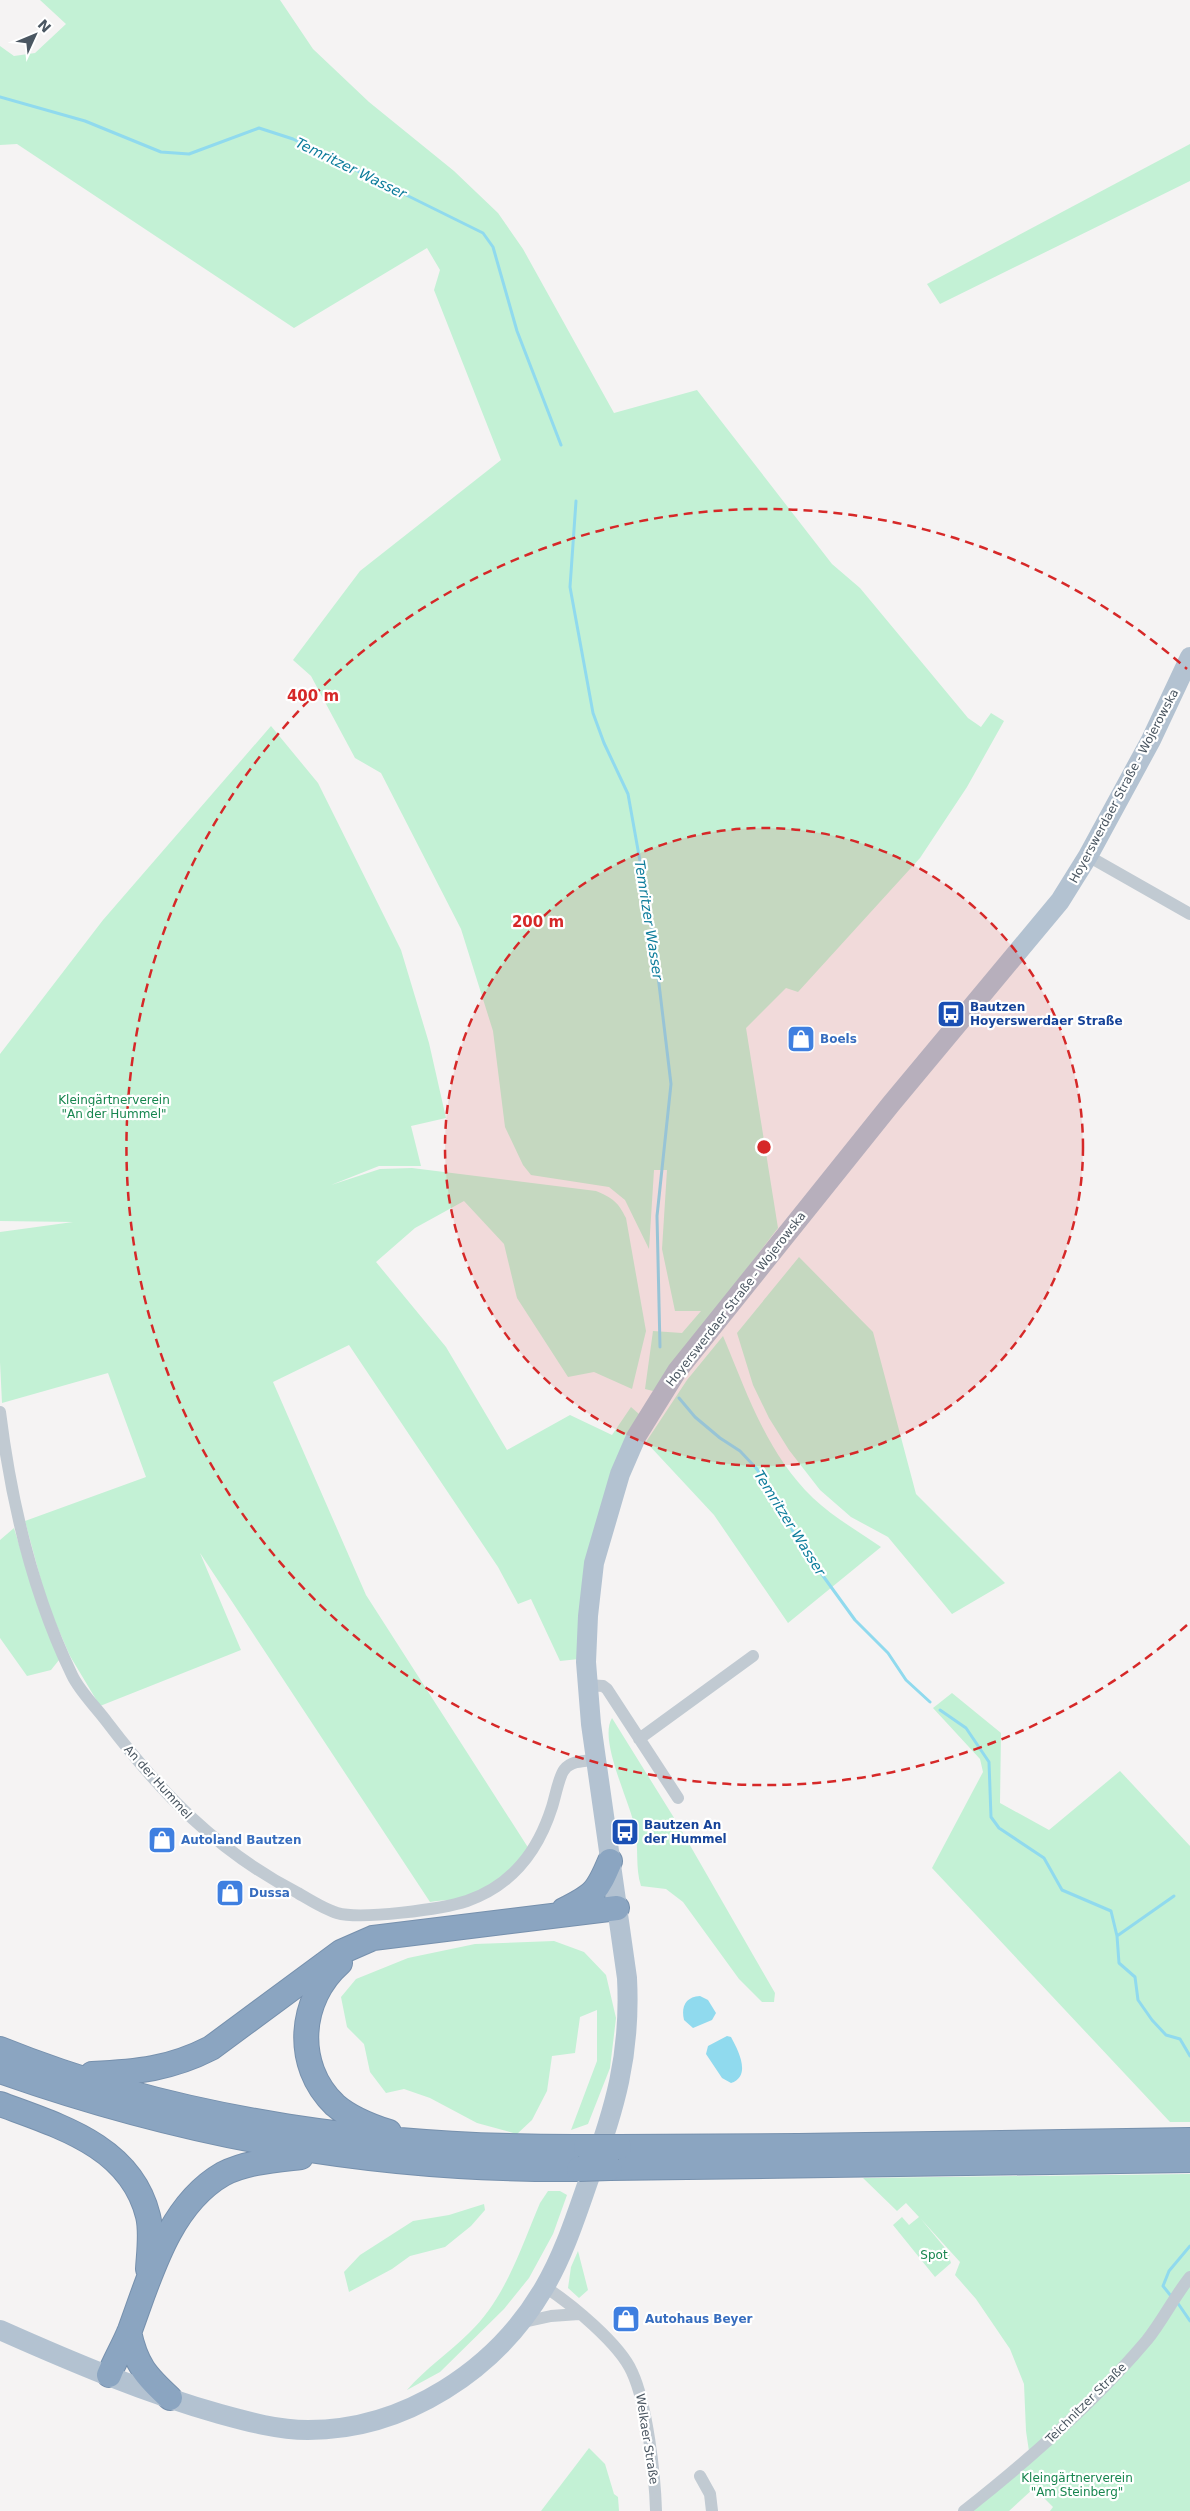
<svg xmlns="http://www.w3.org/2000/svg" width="1190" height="2511" viewBox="0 0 1190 2511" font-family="'DejaVu Sans',sans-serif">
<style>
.green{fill:#c3f1d5}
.water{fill:#90daee}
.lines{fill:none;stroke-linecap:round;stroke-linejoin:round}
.stream{stroke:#90daee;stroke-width:3}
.highway-casing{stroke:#7690ad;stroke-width:26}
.street{stroke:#c1cad2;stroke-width:12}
.primary{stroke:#b3c2d1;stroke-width:20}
.highway{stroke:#8ba5c1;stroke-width:24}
.highway-bridge-casing{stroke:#7690ad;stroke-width:26;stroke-linecap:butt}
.highway-bridge{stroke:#8ba5c1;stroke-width:24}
.ring{fill:none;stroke:#d62828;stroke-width:2.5;stroke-dasharray:9 6}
.labels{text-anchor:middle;stroke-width:4.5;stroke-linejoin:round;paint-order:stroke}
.street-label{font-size:12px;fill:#4a5661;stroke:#fff}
.transit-label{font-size:12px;font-weight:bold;fill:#164399;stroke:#fff;text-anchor:start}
.shop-label{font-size:12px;font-weight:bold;fill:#366cbe;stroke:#fff;text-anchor:start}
.park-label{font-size:12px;fill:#17864f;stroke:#fff}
.water-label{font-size:14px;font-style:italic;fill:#0c7c9b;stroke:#fff}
.centre{fill:#d62828;stroke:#fff;stroke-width:2.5}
.ring-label{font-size:15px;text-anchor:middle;font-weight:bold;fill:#d62828;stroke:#fff;stroke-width:4.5;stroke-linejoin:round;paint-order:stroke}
</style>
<rect width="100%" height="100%" fill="#f5f3f3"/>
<path class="green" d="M 40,0 L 280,0 L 313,49 L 369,102 L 454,171 L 498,213 L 523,249 L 614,413 L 697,390 L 832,564 L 860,588 L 968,718 L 981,727 L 991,713 L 1004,721 L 967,787 L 920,858 L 798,992 L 786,988 L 746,1028 L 778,1228 L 653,1391 L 645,1389 L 653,1331 L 682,1333 L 701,1311 L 675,1311 L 662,1249 L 667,1170 L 654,1170 L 649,1249 L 625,1200 L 609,1187 L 531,1175 L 523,1165 L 505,1127 L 493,1031 L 461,929 L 381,773 L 355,758 L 311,676 L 293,660 L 360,571 L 501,460 L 434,290 L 440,270 L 427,248 L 294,328 L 17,144 L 0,145 L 0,46 L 14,56 L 35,53 L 66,24 Z
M 1190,144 L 1190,181 L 940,304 L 927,284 Z
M 271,726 L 318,783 L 401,950 L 429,1043 L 446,1118 L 411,1126 L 421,1166 L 379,1166 L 331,1185 L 380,1169 L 412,1168 L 596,1191 C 613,1198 618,1202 626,1218 L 646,1331 L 632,1389 L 594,1372 L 568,1377 L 517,1298 L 504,1244 L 464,1201 L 415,1228 L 376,1262 L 446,1347 L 507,1450 L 570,1415 L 612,1435 L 631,1407 L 639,1414 L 579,1659 L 560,1661 L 531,1599 L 518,1604 L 498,1567 L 349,1345 L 273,1382 L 366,1595 L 529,1849 C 514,1867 492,1889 468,1897 C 457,1900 442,1900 430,1902 L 200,1553 L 241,1650 L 100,1706 L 70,1656 L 47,1603 L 25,1521 L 146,1477 L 108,1373 L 2,1403 L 0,1362 L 0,1232 L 73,1222 L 0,1221 L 0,1054 L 103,920 Z
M 799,1257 L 873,1332 L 916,1494 L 1005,1583 L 952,1614 L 888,1537 L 851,1517 L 820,1490 L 789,1450 L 769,1418 L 753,1385 L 737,1333 Z
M 723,1336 C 747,1393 767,1454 813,1498 C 833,1517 858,1531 881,1547 L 788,1623 L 714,1515 L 646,1442 L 687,1380 Z
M 14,1528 L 38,1607 L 59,1660 L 51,1670 L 27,1676 L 0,1638 L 0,1540 Z
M 952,1693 L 1001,1733 L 1000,1803 L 1049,1830 L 1120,1771 L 1190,1846 L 1190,2122 L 1170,2122 L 932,1868 L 983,1772 L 980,1759 L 933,1708 Z
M 612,1718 L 676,1821 L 775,1993 L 774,2002 L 762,2002 L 739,1979 L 683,1902 L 666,1889 L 641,1886 C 635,1867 639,1848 635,1829 C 631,1803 598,1741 612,1718 Z
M 554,1941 L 584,1952 L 606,1975 L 616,2018 L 610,2068 L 588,2124 L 571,2130 L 597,2061 L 597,2010 L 580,2017 L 575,2053 L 552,2056 L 547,2091 L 532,2120 L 517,2134 L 477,2123 L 430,2098 L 404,2089 L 386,2093 L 370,2072 L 364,2044 L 347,2027 L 341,1997 L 356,1979 L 408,1958 L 475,1944 Z
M 1190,2174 L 1190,2511 L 1050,2511 L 1053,2507 L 1034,2488 L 1009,2511 L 964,2511 L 1030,2458 L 1026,2431 L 1024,2384 L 1010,2349 L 976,2299 L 955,2275 L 960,2262 L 921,2219 L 950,2254 L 949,2257 L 951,2263 L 935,2277 L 893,2225 L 902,2217 L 909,2225 L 919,2217 L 906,2203 L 897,2211 L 863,2178 Z
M 548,2191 L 560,2191 L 567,2195 L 553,2234 L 529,2278 L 504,2309 L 440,2372 L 407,2390 C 426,2368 449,2353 469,2333 C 505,2299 521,2248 540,2203 Z
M 484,2204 L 485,2210 L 471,2226 L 445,2247 L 410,2256 L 392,2269 L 349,2292 L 344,2272 L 360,2255 L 413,2221 L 449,2215 Z
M 578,2251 L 588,2290 L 579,2298 L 568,2288 L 571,2267 Z
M 589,2448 L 605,2464 L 614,2494 L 618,2497 L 619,2511 L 541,2511 Z"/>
<path class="water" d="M 700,1996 L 708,2000 L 716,2013 L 712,2020 L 693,2028 L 684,2020 C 681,2007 685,1997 700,1996 Z
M 727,2036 L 731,2037 C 738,2050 752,2076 731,2083 L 722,2078 L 706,2054 L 708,2046 Z"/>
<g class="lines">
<path class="stream" d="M 0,97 L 85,121 L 161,152 L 189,154 L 259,128 L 293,139 L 483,233 L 493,247 L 517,331 L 561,445
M 576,501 L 570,587 L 593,713 L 604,743 L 628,794 L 653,934 L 671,1084 L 657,1216 L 660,1347
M 679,1398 L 695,1417 L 720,1438 L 740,1451 L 756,1468 L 777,1497 L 797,1540 L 855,1620 L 888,1653 L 906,1680 L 930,1702
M 940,1710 L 966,1728 L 989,1762 L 991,1817 L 999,1828 L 1044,1858 L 1062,1890 L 1111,1911 L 1117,1936 L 1119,1963 L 1135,1977 L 1138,2000 L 1152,2020 L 1166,2035 L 1180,2039 L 1190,2056
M 1117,1936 L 1174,1896
M 1171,2296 L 1163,2286 L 1169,2271 L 1190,2246
M 1177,2302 L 1190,2321"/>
<defs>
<path id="highway" d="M 564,1910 C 594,1895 597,1892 610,1861
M 340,1963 C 299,1999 293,2065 335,2105 C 350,2118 370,2126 389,2132
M 0,2049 C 186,2124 387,2148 586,2147
M 0,2071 C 190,2138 377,2171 579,2169
M 92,2074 C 137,2072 170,2069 211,2048 L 341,1952 L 373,1938 L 617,1908
M 0,2104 C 59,2126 131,2146 148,2216 C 152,2232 149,2252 148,2269
M 619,2147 L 798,2146 L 1190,2140
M 610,2168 L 1190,2160
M 129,2332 C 136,2365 146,2376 170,2398
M 109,2375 C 115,2360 124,2345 130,2330 C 150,2276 169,2205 223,2174 C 246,2162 275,2160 301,2157"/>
</defs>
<use href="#highway" class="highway-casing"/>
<path class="street" d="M 1088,856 L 1190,914
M 0,1412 C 11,1501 33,1594 72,1675 C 80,1692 96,1707 107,1722 C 161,1793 218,1852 298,1893 C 310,1900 324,1909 337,1913 C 361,1920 443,1909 467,1901 C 513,1885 538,1851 552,1807 C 555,1798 559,1776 564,1770 C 571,1760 586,1761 596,1760
M 587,1685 L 603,1686 L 607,1689 L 678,1798
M 639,1739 L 753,1656
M 545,2287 C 570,2303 620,2344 632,2372 C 647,2404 655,2475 656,2511
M 519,2323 L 551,2316 L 579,2314
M 700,2476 L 710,2494 L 712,2511
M 964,2511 C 1030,2459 1093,2404 1147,2340 C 1163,2320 1174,2297 1190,2277"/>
<path class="primary" d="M 0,2330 C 72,2362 145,2393 220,2414 C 249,2422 278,2430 308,2430 C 405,2430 496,2370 544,2288 C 564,2254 576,2216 589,2179 C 615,2109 631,2054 627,1978 L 591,1724 L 586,1662 L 588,1616 L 594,1563 L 620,1474 L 636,1437 L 677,1371 L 891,1104 L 1060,901 L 1088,856 L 1151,740 L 1190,657"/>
<use href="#highway" class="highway"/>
<defs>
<path id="highway-bridge" d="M 586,2147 L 619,2147
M 579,2169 L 610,2168"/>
</defs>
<use href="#highway-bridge" class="highway-bridge-casing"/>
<use href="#highway-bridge" class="highway-bridge"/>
</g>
<circle cx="764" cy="1147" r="319" fill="#d62828" fill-opacity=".12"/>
<g class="ring">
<circle cx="764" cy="1147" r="319"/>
<path d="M1187 1625A638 638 0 1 1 1187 669"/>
</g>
<defs>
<symbol id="bus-square" viewBox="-11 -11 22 22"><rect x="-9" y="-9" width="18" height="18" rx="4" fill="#1a4fb4" stroke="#fff"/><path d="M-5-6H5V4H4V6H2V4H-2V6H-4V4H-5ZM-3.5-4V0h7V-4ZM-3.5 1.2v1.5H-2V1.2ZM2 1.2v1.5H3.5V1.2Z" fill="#fff"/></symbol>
<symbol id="shop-square" viewBox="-11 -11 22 22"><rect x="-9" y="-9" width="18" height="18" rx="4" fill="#3f7fe0" stroke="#fff"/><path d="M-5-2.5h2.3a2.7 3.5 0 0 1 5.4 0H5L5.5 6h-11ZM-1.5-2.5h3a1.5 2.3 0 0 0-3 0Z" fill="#fff"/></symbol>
</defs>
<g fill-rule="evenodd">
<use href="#bus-square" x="935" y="998" width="32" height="32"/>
<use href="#shop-square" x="785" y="1023" width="32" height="32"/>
<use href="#bus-square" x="609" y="1816" width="32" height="32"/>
<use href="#shop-square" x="146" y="1824" width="32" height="32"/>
<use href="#shop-square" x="214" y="1877" width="32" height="32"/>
<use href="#shop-square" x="610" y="2303" width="32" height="32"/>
</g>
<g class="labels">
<g class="street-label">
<text transform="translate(1124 786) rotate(-62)" y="4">Hoyerswerdaer Straße - Wojerowska</text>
<text transform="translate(736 1299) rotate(-52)" y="4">Hoyerswerdaer Straße - Wojerowska</text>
<text transform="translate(158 1782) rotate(48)" y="4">An der Hummel</text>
<text transform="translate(1086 2403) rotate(-45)" y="4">Teichnitzer Straße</text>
<text transform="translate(647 2439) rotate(81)" y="4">Welkaer Straße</text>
</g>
<g class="transit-label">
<text x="970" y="1011">Bautzen<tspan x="970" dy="14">Hoyerswerdaer Straße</tspan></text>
<text x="644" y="1829">Bautzen An<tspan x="644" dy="14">der Hummel</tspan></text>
</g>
<g class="shop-label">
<text x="820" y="1043">Boels</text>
<text x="181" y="1844">Autoland Bautzen</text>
<text x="249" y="1897">Dussa</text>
<text x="645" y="2323">Autohaus Beyer</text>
</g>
<g class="park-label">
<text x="114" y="1104">Kleingärtnerverein<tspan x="114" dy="14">"An der Hummel"</tspan></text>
<text x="934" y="2259">Spot</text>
<text x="1077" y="2482">Kleingärtnerverein<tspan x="1077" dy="14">"Am Steinberg"</tspan></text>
</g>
<g class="water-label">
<text transform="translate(351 168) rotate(26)" y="5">Temritzer Wasser</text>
<text transform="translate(649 920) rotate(81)" y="5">Temritzer Wasser</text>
<text transform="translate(790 1523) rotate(58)" y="5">Temritzer Wasser</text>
</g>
</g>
<circle cx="764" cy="1147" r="8" class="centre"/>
<g class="ring-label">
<text x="313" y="701">400 m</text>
<text x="538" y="927">200 m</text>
</g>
<g transform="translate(35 35) rotate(46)" stroke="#ffffff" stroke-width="4" paint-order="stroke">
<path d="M0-4L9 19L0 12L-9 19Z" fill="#4a5661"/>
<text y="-8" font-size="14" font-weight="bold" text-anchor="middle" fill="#4a5661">N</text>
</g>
</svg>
